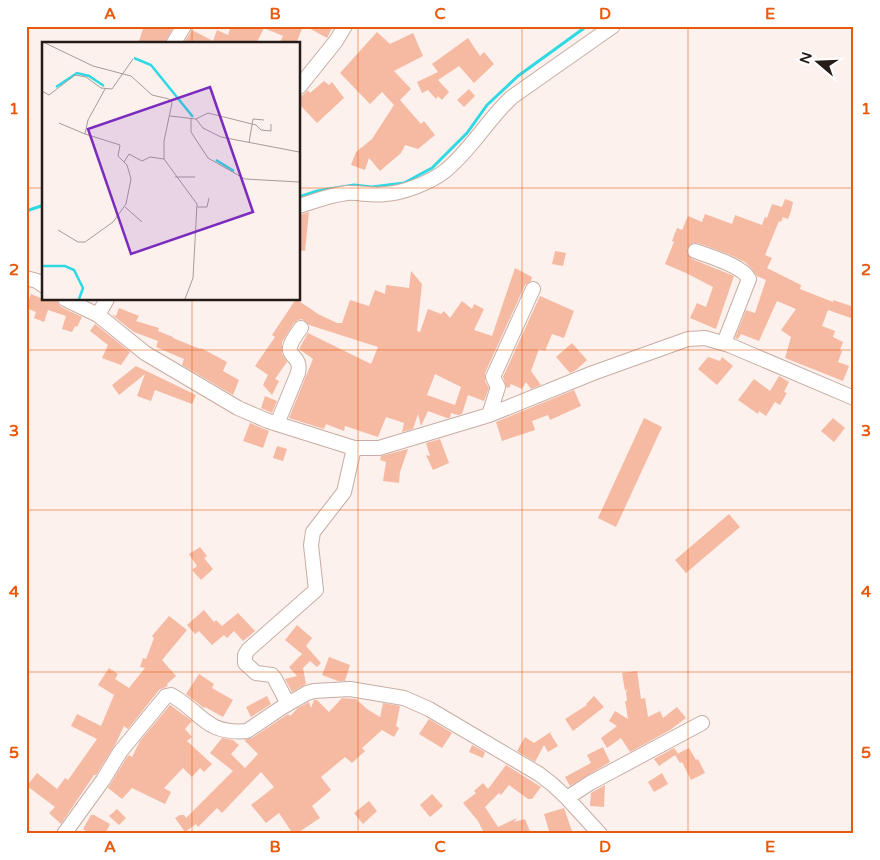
<svg xmlns="http://www.w3.org/2000/svg" width="880" height="860" viewBox="0 0 880 860" font-family="'Varela Round',sans-serif">
<style>
.lines{fill:none;stroke-linecap:round;stroke-linejoin:round}
.stream{stroke:#2fd9e3;stroke-width:3}
.building{fill:#f6b9a2;fill-rule:evenodd}
.minor-casing{stroke:#c7ada3;stroke-width:16}
.minor{stroke:#fff;stroke-width:14}
.grid{fill:none;stroke:#e8590c;stroke-width:1;stroke-opacity:0.55}
.inset-river{fill:none;stroke:#2fd9e3;stroke-width:2.5}
.inset-road{fill:none;stroke:#a69c98;stroke-width:1}
.view{fill:#7b2cbf;fill-opacity:0.15;stroke:#7b2cbf;stroke-width:2.5}
.inset-edge{fill:none;stroke:#251c18;stroke-width:2.5}
.neatline{fill:none;stroke:#e8590c;stroke-width:2}
.grid-label{font-size:16px;text-anchor:middle;font-weight:bold;fill:#e8590c}
</style>
<rect width="100%" height="100%" fill="#fcf1ed"/>
<g class="lines">
<path class="stream" d="M 299,197 L 317,191 L 354,185 L 372,187 L 404,183 L 432,168 L 467,133 L 487,105 L 518,76 L 587,26
M 26,211 L 44,205"/>
</g>
<path class="building" d="M 144,26 L 174,26 L 164,44 L 138,44 Z
M 231,26 L 303,26 L 296,44 L 279,44 L 283,36 L 264,28 L 256,44 L 183,44 L 192,30 L 213,41 L 217,30 L 228,35 Z
M 305,26 L 333,26 L 327,38 Z
M 377,32 L 390,44 L 413,33 L 423,56 L 394,71 L 411,89 L 400,100 L 421,124 L 424,121 L 435,135 L 418,149 L 405,145 L 401,153 L 380,171 L 369,158 L 365,170 L 351,165 L 356,152 L 372,139 L 394,105 L 382,92 L 370,104 L 340,73 Z
M 468,38 L 480,56 L 484,52 L 494,64 L 474,83 L 459,66 L 438,80 L 449,92 L 442,100 L 438,96 L 436,99 L 428,90 L 422,93 L 417,82 L 438,72 L 432,64 Z
M 324,81 L 329,85 L 332,82 L 344,98 L 317,123 L 299,104 L 299,96 L 303,95 L 308,90 L 310,93 Z
M 469,89 L 475,96 L 464,107 L 457,100 Z
M 785,199 L 793,202 L 791,211 L 788,219 L 783,217 L 781,222 L 779,221 L 765,255 L 772,258 L 767,268 L 801,285 L 800,289 L 833,302 L 833,300 L 854,307 L 854,319 L 828,310 L 822,326 L 835,331 L 833,337 L 843,342 L 840,350 L 842,351 L 838,362 L 849,366 L 843,381 L 785,358 L 791,337 L 781,330 L 796,309 L 777,301 L 759,341 L 741,334 L 738,339 L 735,338 L 746,310 L 755,313 L 766,280 L 757,276 L 752,269 L 745,262 L 728,254 L 698,243 L 693,243 L 687,248 L 687,253 L 692,259 L 734,276 L 716,329 L 690,318 L 697,303 L 706,307 L 713,287 L 686,273 L 665,264 L 674,242 L 672,241 L 677,228 L 682,230 L 688,216 L 702,222 L 705,214 L 732,224 L 735,215 L 762,225 L 765,217 L 767,218 L 772,204 L 782,207 Z
M 309,212 L 305,251 L 299,250 L 299,215 Z
M 555,251 L 566,253 L 563,266 L 552,264 Z
M 515,268 L 532,277 L 531,281 L 525,285 L 485,373 L 485,381 L 489,388 L 484,401 L 468,395 L 462,414 L 458,415 L 451,413 L 450,418 L 447,418 L 428,411 L 421,426 L 418,414 L 413,429 L 402,432 L 404,423 L 386,417 L 378,437 L 345,426 L 344,431 L 326,424 L 324,429 L 289,418 L 313,359 L 299,349 L 308,333 L 371,364 L 378,347 L 309,325 L 302,319 L 298,320 L 294,323 L 282,342 L 282,354 L 287,362 L 275,379 L 279,381 L 272,395 L 263,385 L 268,375 L 255,366 L 275,337 L 272,335 L 296,299 L 318,314 L 337,323 L 342,323 L 350,300 L 369,306 L 375,290 L 385,294 L 386,285 L 409,288 L 411,271 L 422,284 L 417,331 L 420,332 L 428,309 L 441,314 L 444,311 L 450,318 L 462,301 L 472,309 L 474,304 L 484,309 L 474,330 L 492,336 ZM 435,374 L 461,387 L 455,405 L 427,395 Z
M 31,294 L 43,299 L 56,299 L 58,303 L 61,307 L 82,317 L 77,327 L 75,326 L 72,332 L 62,329 L 66,316 L 48,310 L 44,322 L 34,318 L 36,312 L 26,308 Z
M 540,296 L 574,311 L 564,338 L 552,334 L 545,351 L 539,349 L 531,371 L 541,385 L 531,389 L 526,382 L 522,389 L 511,384 L 509,388 L 506,387 L 503,377 Z
M 119,308 L 139,316 L 136,321 L 159,328 L 158,331 L 173,337 L 173,338 L 200,349 L 201,348 L 227,362 L 223,371 L 239,380 L 233,395 L 182,365 L 184,359 L 156,347 L 158,341 L 134,332 L 112,315 L 116,316 Z
M 95,324 L 130,352 L 121,365 L 102,358 L 108,345 L 90,331 Z
M 572,343 L 587,360 L 576,370 L 570,373 L 556,357 Z
M 708,357 L 720,361 L 722,357 L 733,366 L 717,385 L 698,369 Z
M 136,366 L 196,395 L 192,404 L 155,390 L 151,401 L 137,396 L 145,374 L 119,395 L 112,385 Z
M 779,376 L 789,382 L 784,392 L 787,393 L 780,405 L 775,402 L 766,416 L 759,411 L 758,414 L 738,400 L 754,379 L 770,391 Z
M 574,390 L 581,406 L 550,420 L 548,415 L 532,421 L 535,430 L 502,441 L 496,422 Z
M 265,396 L 277,401 L 272,413 L 261,408 Z
M 644,418 L 662,427 L 616,527 L 598,518 Z
M 833,418 L 845,428 L 834,442 L 821,431 Z
M 250,423 L 269,431 L 263,448 L 243,441 Z
M 440,439 L 449,463 L 433,470 L 426,455 L 430,456 L 426,443 Z
M 277,446 L 287,449 L 283,461 L 273,458 Z
M 408,449 L 400,472 L 399,483 L 383,481 L 386,462 L 380,460 L 381,456 Z
M 729,514 L 740,527 L 686,573 L 675,560 Z
M 200,547 L 207,556 L 204,558 L 213,569 L 201,580 L 192,570 L 197,566 L 189,554 Z
M 204,610 L 214,622 L 216,620 L 222,626 L 238,613 L 255,631 L 243,641 L 234,631 L 227,638 L 224,635 L 212,645 L 199,631 L 195,634 L 187,625 Z
M 169,616 L 187,630 L 162,660 L 176,676 L 167,684 L 168,685 L 166,687 L 159,690 L 128,729 L 124,726 L 116,743 L 96,775 L 94,775 L 61,824 L 49,813 L 55,807 L 27,786 L 37,773 L 57,789 L 65,778 L 68,780 L 97,739 L 71,726 L 77,714 L 101,726 L 114,695 L 98,685 L 105,674 L 109,668 L 118,674 L 115,679 L 129,688 L 145,668 L 140,667 L 143,658 L 146,659 L 154,638 L 152,636 Z
M 297,625 L 312,638 L 306,646 L 321,663 L 317,667 L 310,661 L 303,668 L 306,684 L 292,692 L 285,679 L 297,676 L 289,667 L 302,654 L 285,640 Z
M 329,657 L 350,665 L 345,681 L 338,681 L 322,675 Z
M 637,671 L 641,699 L 645,698 L 648,717 L 660,711 L 663,718 L 677,707 L 686,718 L 670,730 L 630,752 L 621,738 L 607,748 L 601,738 L 617,726 L 609,721 L 615,711 L 628,719 L 625,701 L 627,701 L 626,692 L 628,689 L 625,691 L 622,673 Z
M 199,674 L 214,684 L 212,688 L 233,700 L 223,717 L 205,707 L 204,708 L 186,694 Z
M 267,696 L 271,704 L 251,717 L 246,707 Z
M 594,696 L 604,707 L 573,731 L 565,719 L 587,705 L 586,704 Z
M 342,698 L 356,699 L 367,709 L 380,717 L 383,703 L 400,706 L 396,726 L 399,728 L 394,737 L 382,730 L 362,748 L 365,751 L 352,763 L 345,757 L 321,777 L 331,790 L 312,806 L 320,818 L 296,834 L 293,834 L 279,813 L 266,823 L 251,805 L 274,787 L 261,772 L 222,813 L 217,808 L 198,827 L 196,824 L 185,832 L 175,818 L 180,815 L 184,815 L 186,818 L 233,771 L 210,753 L 222,738 L 233,740 L 239,745 L 231,754 L 245,768 L 258,754 L 244,740 L 252,738 L 288,714 L 290,716 L 298,708 L 309,702 L 311,708 L 314,700 L 317,700 L 329,712 Z
M 170,705 L 192,721 L 185,729 L 192,737 L 187,741 L 212,764 L 204,772 L 200,768 L 192,777 L 183,768 L 164,788 L 171,792 L 165,804 L 132,788 L 122,799 L 108,788 L 127,757 L 129,755 L 132,757 L 140,741 Z
M 429,719 L 452,733 L 442,748 L 419,734 Z
M 552,731 L 550,733 L 558,746 L 548,752 L 544,745 L 535,762 L 517,751 L 525,737 L 534,743 Z
M 472,745 L 485,752 L 483,758 L 469,752 Z
M 603,747 L 610,762 L 570,786 L 565,777 L 591,763 L 587,755 Z
M 674,748 L 678,753 L 659,766 L 654,759 Z
M 689,748 L 696,760 L 698,759 L 705,773 L 691,780 L 682,762 L 680,763 L 675,755 Z
M 506,765 L 541,787 L 532,799 L 528,799 L 509,785 L 501,795 L 499,793 L 485,807 L 498,827 L 517,818 L 514,822 L 525,819 L 531,834 L 481,834 L 483,831 L 478,821 L 463,803 L 476,793 L 474,791 L 483,783 L 488,789 Z
M 662,773 L 668,784 L 654,792 L 648,782 Z
M 605,785 L 604,807 L 590,806 L 591,793 Z
M 432,794 L 443,806 L 430,817 L 420,805 Z
M 369,801 L 377,811 L 363,824 L 354,813 Z
M 564,808 L 573,834 L 550,834 L 544,814 Z
M 117,809 L 126,818 L 119,825 L 109,816 Z
M 91,815 L 94,815 L 110,824 L 105,834 L 91,834 L 83,829 Z"/>
<g class="lines">
<defs>
<path id="minor" d="M 173,44 L 184,26
M 299,87 L 336,41 L 345,26
M 299,206 C 315,201 330,195 347,193 C 359,192 372,196 385,194 C 404,193 431,182 445,171 C 471,150 488,119 512,97 L 613,26
M 695,251 C 709,256 743,266 749,279 L 724,343
M 26,278 L 37,281 L 44,286
M 65,299 L 98,315 L 145,353 L 238,408 L 268,421 L 354,448 L 379,448 L 489,415 L 593,373 L 688,339 L 705,338 L 729,345 L 854,398
M 98,315 L 107,299
M 489,415 L 498,387 L 493,377 L 533,289
M 277,424 L 298,373 C 303,349 275,362 301,328
M 288,704 L 275,679 L 272,675 L 256,673 L 245,663 L 245,655 L 248,650 L 316,590 L 311,545 L 313,532 L 344,492 L 354,448
M 567,798 L 590,783 L 702,723
M 64,834 L 103,780 L 120,752 L 166,696 L 171,695 C 201,711 205,735 247,731 L 281,708 L 307,693 L 314,691 L 350,689 L 404,698 L 429,709 L 539,774 L 552,784 L 567,798 L 600,834"/>
</defs>
<use href="#minor" class="minor-casing"/>
<use href="#minor" class="minor"/>
</g>
<path class="grid" d="M 192,26 L 192,44M 358,26 L 358,834M 522,26 L 522,834M 688,26 L 688,834M 26,188 L 44,188M 299,188 L 854,188M 192,299 L 192,834M 26,350 L 854,350M 26,510 L 854,510M 26,672 L 854,672"/>
<g transform="translate(42 42)">
<rect width="258" height="258" fill="#fcf1ed"/>
<path class="inset-river" d="M 92,16 L 109,23 L 151,75M 14,45 L 35,31 L 47,34 L 62,44M 174,118 L 192,129M 0,224 L 23,224 L 32,228 L 41,246 L 37,257"/>
<path class="inset-road" d="M 3,1 L 51,24 L 89,34 L 110,53 L 127,57 L 130,61 L 122,99 L 122,117 L 155,162 L 151,236 L 143,257M 0,49 L 7,53 L 33,33 L 44,35 L 59,46 L 70,47 L 91,17M 128,74 L 154,77 L 161,86 L 179,95 L 257,110M 149,76 L 149,90 L 166,116 L 203,137 L 257,140M 154,77 L 166,71 L 214,83 L 219,88 L 229,89 L 229,82M 17,81 L 43,92M 207,101 L 211,77 L 222,78M 82,120 L 87,112 L 100,119 L 108,115 L 122,117M 133,135 L 153,135M 83,165 L 100,180M 155,165 L 165,165 L 167,156M 16,188 L 36,200 L 43,200 L 71,180 L 84,162 L 89,137 L 85,123 L 76,114 L 78,103 L 43,92 L 46,78 L 63,47"/>
<path class="view" d="M 168,45 L 211,170 L 89,212 L 46,87 Z"/>
<rect width="258" height="258" class="inset-edge"/>
</g>
<rect width="880" height="860" fill="none" stroke="#ffffff" stroke-width="55"/>
<g transform="translate(818 62) rotate(289)" stroke="#ffffff" stroke-width="4" paint-order="stroke">
<path d="M0-4L9 19L0 12L-9 19Z" fill="#251c18"/>
<text y="-8" font-size="14" font-weight="bold" text-anchor="middle" fill="#251c18">N</text>
</g>
<rect x="28" y="28" width="824" height="804" class="neatline"/>
<g class="grid-label">
<text x="110" y="19">A</text>
<text x="275" y="19">B</text>
<text x="440" y="19">C</text>
<text x="605" y="19">D</text>
<text x="770" y="19">E</text>
<text x="14" y="114">1</text>
<text x="866" y="114">1</text>
<text x="14" y="275">2</text>
<text x="866" y="275">2</text>
<text x="14" y="436">3</text>
<text x="866" y="436">3</text>
<text x="14" y="597">4</text>
<text x="866" y="597">4</text>
<text x="14" y="758">5</text>
<text x="866" y="758">5</text>
<text x="110" y="852">A</text>
<text x="275" y="852">B</text>
<text x="440" y="852">C</text>
<text x="605" y="852">D</text>
<text x="770" y="852">E</text>
</g>
</svg>
